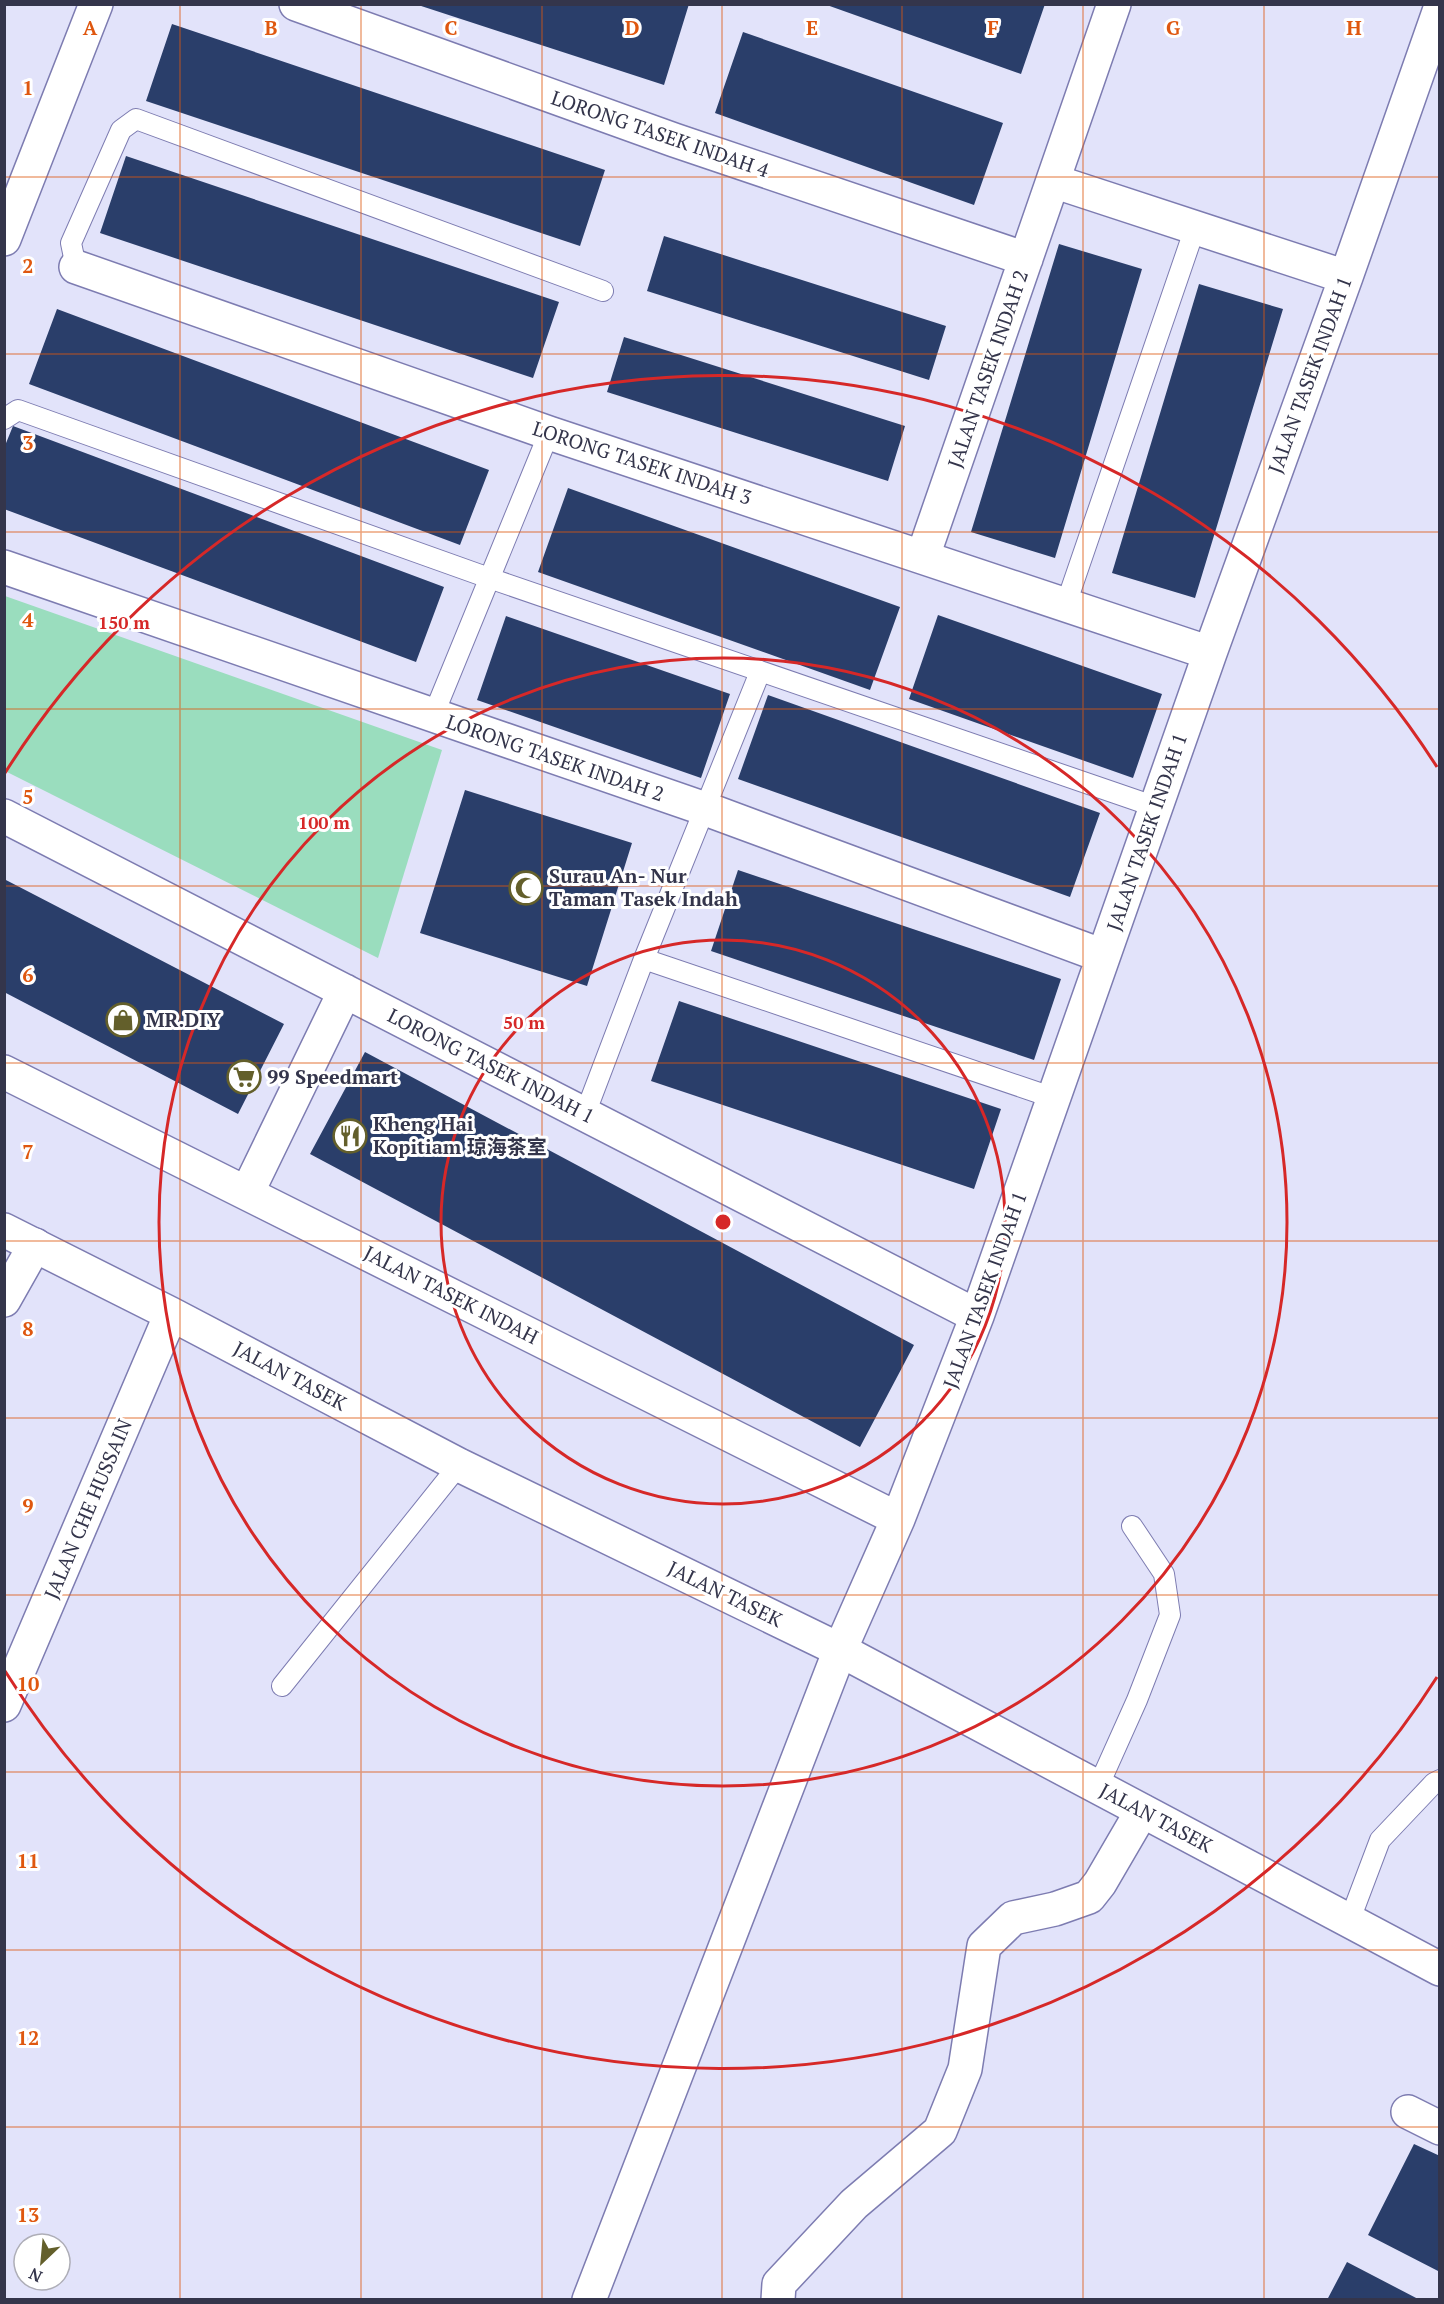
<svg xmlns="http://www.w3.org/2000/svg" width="1444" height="2304" viewBox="0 0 1444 2304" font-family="'PT Serif','Noto Sans SC',serif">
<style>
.green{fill:#9addbe}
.building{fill:#2a3e6a}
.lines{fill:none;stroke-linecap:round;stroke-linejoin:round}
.service-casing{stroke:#7d7cb1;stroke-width:22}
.minor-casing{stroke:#7d7cb1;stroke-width:36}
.secondary-casing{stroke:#7d7cb1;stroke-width:36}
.service{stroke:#fff;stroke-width:20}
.minor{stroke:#fff;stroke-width:33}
.secondary{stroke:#fff;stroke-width:33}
.grid{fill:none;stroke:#df570f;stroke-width:1.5;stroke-opacity:0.55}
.ring{fill:none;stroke:#d62828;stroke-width:3}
.labels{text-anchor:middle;stroke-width:6;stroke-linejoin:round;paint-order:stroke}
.street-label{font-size:20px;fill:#34354b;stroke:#fff}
.poi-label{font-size:20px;font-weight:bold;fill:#34354b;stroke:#fff;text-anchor:start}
.grid-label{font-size:20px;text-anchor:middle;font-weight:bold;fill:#df570f;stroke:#fff;stroke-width:6;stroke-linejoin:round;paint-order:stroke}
.centre{fill:#d62828;stroke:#fff;stroke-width:3}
.ring-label{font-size:18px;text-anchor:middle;font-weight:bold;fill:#d62828;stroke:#fff;stroke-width:6;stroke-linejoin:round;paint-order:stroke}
</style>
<rect width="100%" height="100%" fill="#e2e3fa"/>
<path class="green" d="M 5,596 L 442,750 L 378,958 L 5,771 Z"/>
<path class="building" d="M 415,4 L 689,4 L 664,85 Z
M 824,4 L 1045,4 L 1021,74 Z
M 172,24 L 605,170 L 580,246 L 146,101 Z
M 743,32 L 1003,123 L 974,205 L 715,113 Z
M 126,156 L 559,302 L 533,378 L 100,233 Z
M 664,236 L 946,326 L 929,380 L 647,291 Z
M 1059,244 L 1142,269 L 1055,558 L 971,532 Z
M 1199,284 L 1283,309 L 1195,598 L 1112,573 Z
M 57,309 L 489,470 L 460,545 L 29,384 Z
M 624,337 L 905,426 L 888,481 L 607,392 Z
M 13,426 L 444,587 L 416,662 L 4,509 L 4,448 Z
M 568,488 L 900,607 L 870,690 L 538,572 Z
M 938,615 L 1162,694 L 1133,778 L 909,699 Z
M 506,616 L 730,694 L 701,778 L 477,700 Z
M 768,695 L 1100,813 L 1070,897 L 738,779 Z
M 465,790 L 632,843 L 587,986 L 420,933 Z
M 738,870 L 1061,979 L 1034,1060 L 711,951 Z
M 4,879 L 284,1024 L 238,1114 L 4,992 Z
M 679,1001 L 1001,1109 L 974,1189 L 651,1081 Z
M 365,1052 L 914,1345 L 860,1447 L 310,1154 Z
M 1414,2144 L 1440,2156 L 1440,2272 L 1368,2235 Z
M 1347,2262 L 1420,2300 L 1327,2300 Z"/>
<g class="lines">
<defs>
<path id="service" d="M 76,267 L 71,243 L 121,130 L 136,119 L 603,291
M 4,419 L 18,410 L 489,578 L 1156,807
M 1066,604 L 1195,228
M 433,716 L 549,433
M 644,959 L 1054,1098
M 585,1114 L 644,959 L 760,672
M 282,1686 L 459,1465
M 1098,1787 L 1137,1700 L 1170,1615 L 1164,1574 L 1132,1526
M 1349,1922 L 1380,1840 L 1434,1783 L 1440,1780"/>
<path id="minor" d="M 296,4 L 674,140 L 1026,259
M 1053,181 L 1346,277
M 4,239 L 96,4
M 76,267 L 549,433 L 1210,653
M 923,556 L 1114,4
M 4,567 L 714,812 L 1103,956
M 4,816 L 977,1316
M 4,1072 L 898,1519
M 247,1193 L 345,991
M 4,1300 L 35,1245
M 1408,2112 L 1440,2128
M 589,2300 L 840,1650 L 898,1519 L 977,1316 L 1210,653 L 1346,277 L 1440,9
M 778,2300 L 779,2284 L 854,2204 L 940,2131 L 965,2069 L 984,1946 L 1013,1918 L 1055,1909 L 1089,1897 L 1100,1883 L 1142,1811"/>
<path id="secondary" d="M 4,1230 L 171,1314 L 459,1465 L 840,1650 L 1440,1969
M 4,1705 L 171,1314"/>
</defs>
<use href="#service" class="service-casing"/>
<use href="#minor" class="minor-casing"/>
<use href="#secondary" class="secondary-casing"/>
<use href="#service" class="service"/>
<use href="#minor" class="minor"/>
<use href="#secondary" class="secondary"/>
</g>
<path class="grid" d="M 180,4 L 180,2300M 361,4 L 361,2300M 542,4 L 542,2300M 722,4 L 722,2300M 902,4 L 902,2300M 1083,4 L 1083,2300M 1264,4 L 1264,2300M 4,177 L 1440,177M 4,354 L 1440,354M 4,532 L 1440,532M 4,709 L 1440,709M 4,886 L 1440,886M 4,1063 L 1440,1063M 4,1241 L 1440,1241M 4,1418 L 1440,1418M 4,1595 L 1440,1595M 4,1772 L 1440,1772M 4,1950 L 1440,1950M 4,2127 L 1440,2127"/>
<g class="ring">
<circle cx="723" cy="1222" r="282"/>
<circle cx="723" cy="1222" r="564"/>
<path d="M1437 1677A847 847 0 0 1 5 1671M5 773A847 847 0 0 1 1437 767"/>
</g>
<defs>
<symbol id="mosque-ring" viewBox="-11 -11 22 22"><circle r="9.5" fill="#fff" stroke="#635f2b" stroke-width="1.5"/><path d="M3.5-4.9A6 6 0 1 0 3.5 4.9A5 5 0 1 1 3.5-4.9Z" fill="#635f2b"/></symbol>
<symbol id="shop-ring" viewBox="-11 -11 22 22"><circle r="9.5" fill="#fff" stroke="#635f2b" stroke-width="1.5"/><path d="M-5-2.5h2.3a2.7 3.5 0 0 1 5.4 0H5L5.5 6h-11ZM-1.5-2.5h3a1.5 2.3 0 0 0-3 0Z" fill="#635f2b"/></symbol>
<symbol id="supermarket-ring" viewBox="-11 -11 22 22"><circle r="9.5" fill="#fff" stroke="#635f2b" stroke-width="1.5"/><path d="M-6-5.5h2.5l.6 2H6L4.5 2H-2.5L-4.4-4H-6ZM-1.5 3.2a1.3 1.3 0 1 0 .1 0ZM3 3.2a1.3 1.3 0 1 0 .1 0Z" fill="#635f2b"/></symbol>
<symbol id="restaurant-ring" viewBox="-11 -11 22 22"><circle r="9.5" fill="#fff" stroke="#635f2b" stroke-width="1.5"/><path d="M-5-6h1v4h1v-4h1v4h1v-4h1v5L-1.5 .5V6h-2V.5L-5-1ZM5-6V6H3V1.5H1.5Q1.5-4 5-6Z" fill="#635f2b"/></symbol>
</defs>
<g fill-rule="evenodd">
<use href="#mosque-ring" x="507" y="869" width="38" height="38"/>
<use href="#shop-ring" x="104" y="1001" width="38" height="38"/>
<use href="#supermarket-ring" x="225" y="1058" width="38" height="38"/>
<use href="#restaurant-ring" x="331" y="1117" width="38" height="38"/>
</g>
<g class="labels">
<g class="street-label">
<text transform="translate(660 134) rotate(19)" y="7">LORONG TASEK INDAH 4</text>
<text transform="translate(988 369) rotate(-71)" y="7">JALAN TASEK INDAH 2</text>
<text transform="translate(1310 375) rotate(-70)" y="7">JALAN TASEK INDAH 1</text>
<text transform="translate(642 463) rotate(18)" y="7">LORONG TASEK INDAH 3</text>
<text transform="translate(555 758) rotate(19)" y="7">LORONG TASEK INDAH 2</text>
<text transform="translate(1147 832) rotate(-71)" y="7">JALAN TASEK INDAH 1</text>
<text transform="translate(491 1066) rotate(27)" y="7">LORONG TASEK INDAH 1</text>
<text transform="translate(985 1290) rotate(-70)" y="7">JALAN TASEK INDAH 1</text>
<text transform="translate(451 1295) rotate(27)" y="7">JALAN TASEK INDAH</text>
<text transform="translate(290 1376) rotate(28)" y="7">JALAN TASEK</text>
<text transform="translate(88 1509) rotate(-67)" y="7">JALAN CHE HUSSAIN</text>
<text transform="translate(725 1594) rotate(26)" y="7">JALAN TASEK</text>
<text transform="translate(1156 1818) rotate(28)" y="7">JALAN TASEK</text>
</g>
<g class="poi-label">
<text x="549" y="883">Surau An- Nur<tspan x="549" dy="23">Taman Tasek Indah</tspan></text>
<text x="146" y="1027">MR.DIY</text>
<text x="267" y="1084">99 Speedmart</text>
<text x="373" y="1131">Kheng Hai<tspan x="373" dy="23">Kopitiam 琼海茶室</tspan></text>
</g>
</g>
<g class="grid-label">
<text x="90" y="35">A</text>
<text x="271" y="35">B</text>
<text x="451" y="35">C</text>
<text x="632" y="35">D</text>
<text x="812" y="35">E</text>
<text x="993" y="35">F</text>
<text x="1173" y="35">G</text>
<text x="1354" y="35">H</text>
<text x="28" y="95">1</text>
<text x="28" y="273">2</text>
<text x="28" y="450">3</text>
<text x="28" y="627">4</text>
<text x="28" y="804">5</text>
<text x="28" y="982">6</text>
<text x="28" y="1159">7</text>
<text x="28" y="1336">8</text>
<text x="28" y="1513">9</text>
<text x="28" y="1691">10</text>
<text x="28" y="1868">11</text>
<text x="28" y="2045">12</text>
<text x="28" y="2222">13</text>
</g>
<circle cx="723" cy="1222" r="9" class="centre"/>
<g class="ring-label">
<text x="124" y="629">150 m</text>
<text x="324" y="829">100 m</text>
<text x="524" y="1029">50 m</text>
</g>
<rect width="1444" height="2304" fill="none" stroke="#34354b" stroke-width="12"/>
<g transform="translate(42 2262) rotate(206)"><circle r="28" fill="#ffffff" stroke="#aeaeb7" stroke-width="1.5"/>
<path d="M0-4.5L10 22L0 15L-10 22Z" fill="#635f2b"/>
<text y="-9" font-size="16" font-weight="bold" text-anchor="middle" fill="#34354b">N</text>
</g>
</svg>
